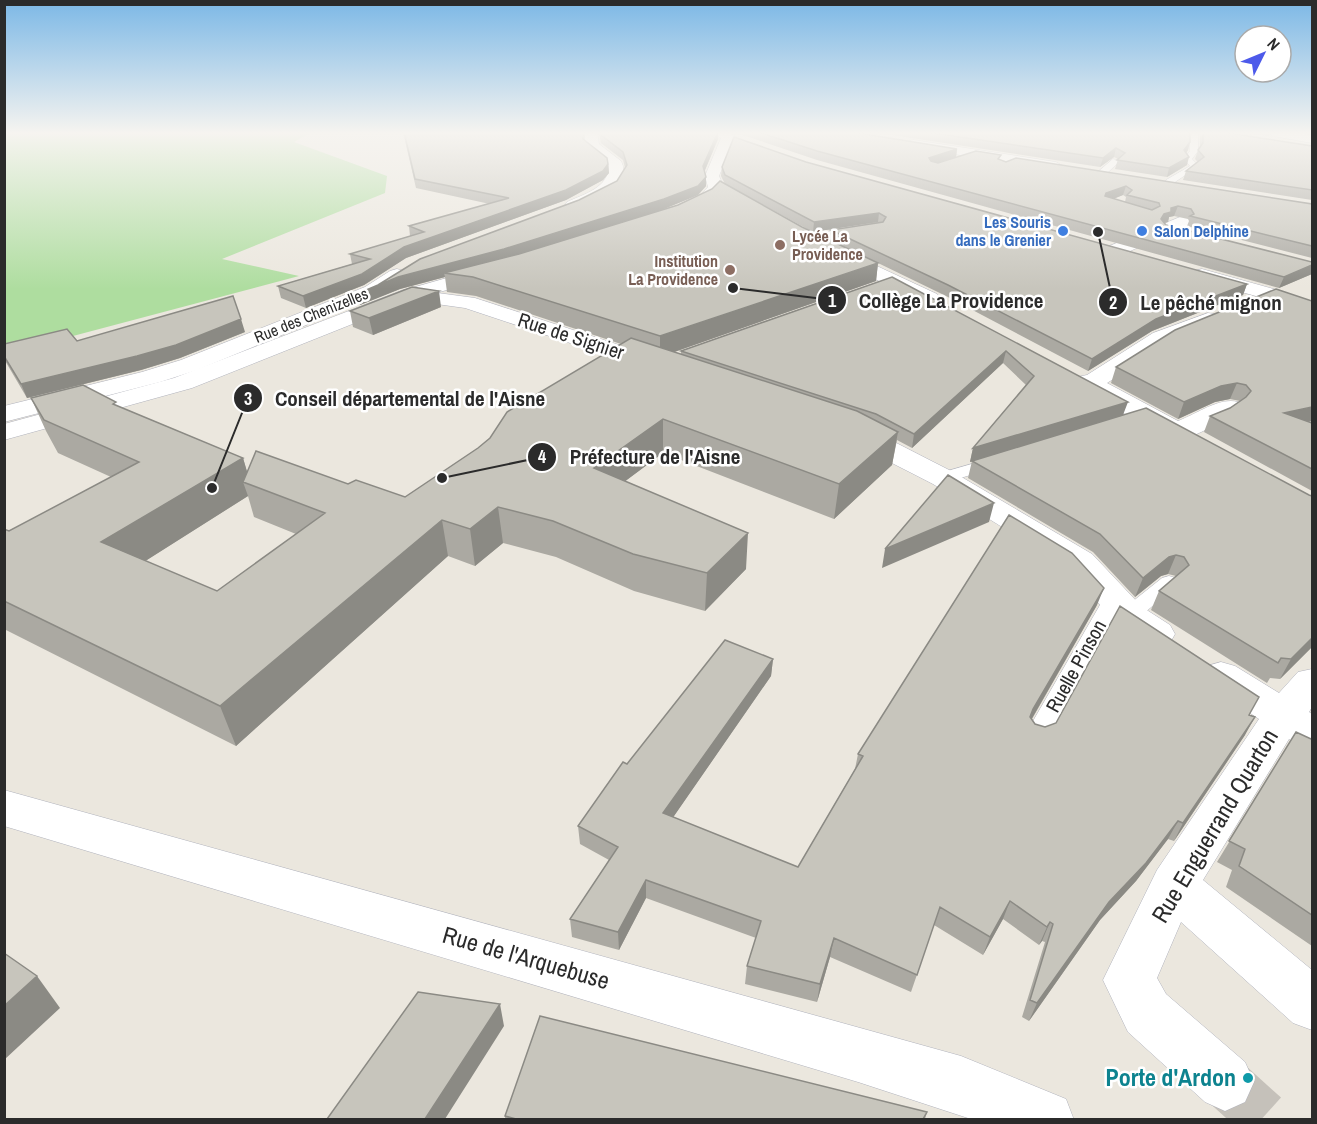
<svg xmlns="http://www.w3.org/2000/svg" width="1317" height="1124" viewBox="0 0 1317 1124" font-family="'Archivo Narrow',sans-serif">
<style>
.green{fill:#aedd9f}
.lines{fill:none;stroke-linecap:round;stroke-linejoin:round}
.street-tunnel{stroke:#c5c1ba;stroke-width:52;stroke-dasharray:52 26;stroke-linecap:butt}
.lane-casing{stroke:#b1b3bd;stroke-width:1}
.street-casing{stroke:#b1b3bd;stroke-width:1}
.secondary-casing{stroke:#b1b3bd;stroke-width:1}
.lane{fill:#fff;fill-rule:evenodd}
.street{fill:#fff;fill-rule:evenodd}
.secondary{fill:#fff;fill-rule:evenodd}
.wall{fill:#aba9a2;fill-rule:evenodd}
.shaded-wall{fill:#8b8a84}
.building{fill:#c7c5bc;stroke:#8b8a84;stroke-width:1.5;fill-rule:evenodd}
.shop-dot{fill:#3f7fe0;stroke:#fff;stroke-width:2}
.education-dot{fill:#8d6e63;stroke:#fff;stroke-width:2}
.culture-dot{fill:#0f9aa8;stroke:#fff;stroke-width:2}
.labels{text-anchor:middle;stroke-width:5;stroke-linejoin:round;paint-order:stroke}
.far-shop-label{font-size:16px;font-weight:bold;fill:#366cbe;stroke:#fff;text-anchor:end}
.far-education-label{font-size:16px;font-weight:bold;fill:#785e54;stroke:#fff;text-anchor:start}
.far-street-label{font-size:16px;fill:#2b2b2b;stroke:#fff}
.street-label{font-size:20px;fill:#2b2b2b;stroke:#fff}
.near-street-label{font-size:24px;fill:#2b2b2b;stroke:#fff}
.near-culture-label{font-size:24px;font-weight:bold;fill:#0d838f;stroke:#fff;text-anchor:end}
.leader{fill:none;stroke:#2b2b2b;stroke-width:2}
.callout-dot{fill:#2b2b2b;stroke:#fff;stroke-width:2}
.mark-label{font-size:18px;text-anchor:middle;font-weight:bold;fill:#fff}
.callout-label{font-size:21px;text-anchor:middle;font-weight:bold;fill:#2b2b2b;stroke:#fff;stroke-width:5;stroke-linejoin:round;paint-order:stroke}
</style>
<rect width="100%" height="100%" fill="#ebe7de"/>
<path class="green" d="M 5,132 L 311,132 L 294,142 L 387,176 L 385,193 L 222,259 L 299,276 L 5,354 Z"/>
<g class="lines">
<path class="street-tunnel" d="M 1225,1082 L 1267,1120"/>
<defs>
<path id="lane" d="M 1190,132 L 1198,132 L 1198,151 L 1192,159 L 1199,166 L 1172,184 L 1166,184 L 1166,180 L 1190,166 L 1184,159 L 1190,151 Z
M 1113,159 L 1120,161 L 1105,175 L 1099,175 L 1099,171 Z
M 857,227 L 861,228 L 861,232 L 807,241 L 802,238 L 807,235 Z
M 996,457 L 1002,458 L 1004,462 L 1002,466 L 943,483 L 937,482 L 934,478 L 937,474 Z
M 1169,576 L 1176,578 L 1179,582 L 1176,586 L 1136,620 L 1129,622 L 1122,620 L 1119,615 L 1122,610 L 1162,578 Z
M 1114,592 L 1121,593 L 1124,598 L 1047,740 L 1038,743 L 1029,740 L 1026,734 L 1029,728 L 1104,598 L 1107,593 Z"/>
<path id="street" d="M 585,132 L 597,132 L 599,144 L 621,161 C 634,186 592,205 573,210 L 567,208 L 565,205 L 567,202 C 584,194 609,188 609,165 L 585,146 Z
M 914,140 L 1056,162 L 1063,166 L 1056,170 L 909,147 L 907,144 L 909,141 Z
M 1229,197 L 1235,199 L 1237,202 L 1235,205 L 1121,255 L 1107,255 L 1105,251 L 1107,247 Z
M 836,247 L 937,294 L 940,298 L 937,302 L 930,304 L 923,302 L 829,257 L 827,253 L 829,249 Z
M 397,269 L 404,271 L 407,275 L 379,295 L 197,370 L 160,382 L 4,422 L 4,406 L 142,372 L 181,360 L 365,287 L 390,271 Z
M 1202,269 L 1277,290 L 1312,303 L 1312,316 L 1263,298 L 1195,279 L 1192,275 L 1195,271 Z
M 408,289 L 475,298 L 662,359 L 666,364 L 662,369 L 654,371 L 465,308 L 401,299 L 398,295 L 401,291 Z
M 1208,313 L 1216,314 L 1219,319 L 1216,324 L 1169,343 L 1107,383 L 1178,421 C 1197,414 1219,397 1238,402 L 1242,407 C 1235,416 1189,440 1178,440 C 1175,440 1172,439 1168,438 L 1080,389 L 1074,382 L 1077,377 L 1087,375 L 1153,333 Z
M 855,425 L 865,427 L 953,472 L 1092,554 L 1142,607 L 1170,625 L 1175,634 L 1170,643 L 1157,646 L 1144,643 L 1116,623 L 1068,568 L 933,484 L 845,439 L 842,433 L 845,427 Z
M 1221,662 L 1235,666 L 1279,693 L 1298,672 L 1312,669 L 1312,707 L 1309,712 L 1312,714 L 1312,749 L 1297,745 L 1289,739 L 1203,880 L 1312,970 L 1312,1030 L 1293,1023 L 1181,922 L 1157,978 L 1166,994 L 1245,1062 L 1254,1082 L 1245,1102 L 1225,1111 L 1205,1102 L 1128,1032 L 1103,980 L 1157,870 L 1259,719 L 1207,684 L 1202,675 L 1207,666 Z"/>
<path id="secondary" d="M 712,132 L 728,132 L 735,136 L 719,176 L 724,187 C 714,201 694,219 675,215 L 673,211 L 675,207 L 699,197 L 708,187 L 705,176 L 721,138 Z
M 1267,132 L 1292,132 L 1312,135 L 1312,143 L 1273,136 Z
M 489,266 L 496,268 L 499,272 L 496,276 L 415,299 L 192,388 L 4,440 L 4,424 L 174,378 L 401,291 Z
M 4,790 L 961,1056 L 1066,1099 L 1074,1120 L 974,1120 L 858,1082 L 4,826 Z"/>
</defs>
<use href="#lane" class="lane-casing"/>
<use href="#street" class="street-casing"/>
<use href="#secondary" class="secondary-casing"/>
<use href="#lane" class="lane"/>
<use href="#street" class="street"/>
<use href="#secondary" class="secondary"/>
</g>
<path class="wall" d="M 403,132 L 583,132 L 583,139 L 608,164 L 609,173 L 603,180 L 566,200 L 406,258 L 364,285 L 306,308 L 281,298 L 278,286 L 352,264 L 350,254 L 410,236 L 409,226 L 490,204 L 416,188 Z
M 599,132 L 718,132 L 718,139 L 704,172 L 706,177 L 706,186 L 698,195 L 661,210 L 678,205 L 725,184 L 721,176 L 722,167 L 806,162 L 1247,284 L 1243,295 L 1152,331 L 1088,371 L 946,296 L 878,263 L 876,281 L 674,352 L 681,354 L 681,351 L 892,277 L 1123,415 L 1309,495 L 1312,496 L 1312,647 L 1280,679 L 1270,678 L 1267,683 L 1151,610 L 1159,591 L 1176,576 L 1168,574 L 1161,576 L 1135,597 L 1093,552 L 968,478 L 972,461 L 983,458 L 970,462 L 973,448 L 1026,385 L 1003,363 L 912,448 L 897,440 L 892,465 L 834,519 L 663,453 L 625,481 L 746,569 L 705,611 L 634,591 L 556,557 L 503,543 L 475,566 L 448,556 L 236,746 L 4,629 L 4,529 L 9,531 L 111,477 L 58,453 L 46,431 L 31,398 L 118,406 L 243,458 L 247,472 L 348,484 L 405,497 L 478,448 L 621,344 L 476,296 L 447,292 L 445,277 L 400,289 L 360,305 L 357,294 L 579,200 L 617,181 L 625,168 L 623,160 L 601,143 ZM 725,184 L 813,232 L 878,222 L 831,230 L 830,240 L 802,227 ZM 248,496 L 254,517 L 296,534 L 217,591 L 145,561 Z
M 734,132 L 859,132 L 857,133 L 957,149 L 956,157 L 943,162 L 1000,160 L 1006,162 L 1312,204 L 1312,258 L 1187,226 L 1189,221 L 1188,219 L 1174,216 L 1169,217 L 1168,222 L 1164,223 L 1166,225 L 1312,262 L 1312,274 L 1279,288 L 817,160 ZM 1123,195 L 1126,197 L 1125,202 L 1113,199 Z
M 873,132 L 1190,132 L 1188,150 L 1186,153 L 1187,165 L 1167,177 L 1115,169 L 1118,159 L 1114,157 L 1100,167 Z
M 1200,132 L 1222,132 L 1312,146 L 1312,201 L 1312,200 L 1183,180 L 1186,171 L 1198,162 L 1195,159 L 1198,150 L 1200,147 Z
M 1242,132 L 1270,132 L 1269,136 Z
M 1293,132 L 1312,132 L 1312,135 L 1312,133 Z
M 441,307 L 373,335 L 353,327 L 350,311 Z
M 1175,330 L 1309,422 L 1312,423 L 1312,491 L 1204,432 L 1210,416 L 1230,408 L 1240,401 L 1230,399 L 1215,402 L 1178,419 L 1111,383 L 1116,367 Z
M 245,332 L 180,358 L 141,370 L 27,398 L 4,359 L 4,344 Z
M 1097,605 L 1032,719 L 1035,724 L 1045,727 L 1249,715 L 1245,735 L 1174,841 L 1168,839 L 1136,881 L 1100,920 L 1029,1021 L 1022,1017 L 1045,942 L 1042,941 L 1039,945 L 1003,919 L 983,955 L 934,925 L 911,992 L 830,957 L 817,1002 L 745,984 L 747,966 L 756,938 L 646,898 L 619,950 L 572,937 L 570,919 L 609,860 L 580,844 L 578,826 L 627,764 L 773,659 L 771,676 L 673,817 L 798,867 L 855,769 L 858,754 Z
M 1296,732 L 1311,739 L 1312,737 L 1312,946 L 1226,887 L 1232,870 L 1217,862 Z
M 927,1112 L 925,1119 L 505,1119 L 505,1116 Z"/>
<path class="shaded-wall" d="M 718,132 L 718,139 L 703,175 L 703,166 Z
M 1190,142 L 1188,150 L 1182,159 L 1184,150 Z
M 1116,148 L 1114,157 L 1100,167 L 1103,158 Z
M 957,149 L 956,157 L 928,167 L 929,158 Z
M 1189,157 L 1187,165 L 1167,177 L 1169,168 Z
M 608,164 L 609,173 L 603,180 L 566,200 L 406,258 L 364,285 L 306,308 L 303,296 L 404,247 Z
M 706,177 L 706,186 L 698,195 L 664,209 L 505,260 L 444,273 L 445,277 L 400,289 L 360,305 L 357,294 L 398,277 Z
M 1126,186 L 1123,195 L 1103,203 L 1106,193 Z
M 1178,206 L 1174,216 L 1169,217 L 1168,222 L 1161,224 L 1161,219 L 1164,214 L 1171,208 Z
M 879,213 L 878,222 L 813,232 L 814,222 Z
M 878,263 L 876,281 L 660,357 L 660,336 Z
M 1312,265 L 1312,274 L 1279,288 L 1284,277 Z
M 1247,284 L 1243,295 L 1152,331 L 1088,371 L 1092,359 L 1156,319 Z
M 439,291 L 441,307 L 373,335 L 369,318 Z
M 241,319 L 245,332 L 180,358 L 141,370 L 27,398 L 21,384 Z
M 1006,351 L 1003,363 L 912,448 L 914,434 Z
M 1237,383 L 1230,399 L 1215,402 L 1178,419 L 1184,402 L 1221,386 Z
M 1128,402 L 1123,415 L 970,462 L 973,448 Z
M 1312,407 L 1312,421 L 1277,430 L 1284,413 Z
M 663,419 L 663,453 L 596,503 L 594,468 Z
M 898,432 L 892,465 L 834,519 L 839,484 Z
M 243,458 L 251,485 L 243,482 L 248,496 L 117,579 L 101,542 Z
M 994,503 L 989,522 L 882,568 L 885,549 Z
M 498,507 L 503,543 L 475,566 L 470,529 Z
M 442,520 L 448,556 L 236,746 L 220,706 Z
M 748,533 L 746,569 L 705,611 L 707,573 Z
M 1176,555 L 1168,574 L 1161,576 L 1135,597 L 1143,578 L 1169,557 Z
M 1104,588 L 1097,605 L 1027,727 L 1033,709 Z
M 1312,638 L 1312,647 L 1280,679 L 1291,659 Z
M 773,659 L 771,676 L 663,832 L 663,813 Z
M 1255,717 L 1245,735 L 1174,841 L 1183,823 Z
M 1178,821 L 1168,839 L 1136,881 L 1100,920 L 1029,1021 L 1037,1003 L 1109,902 Z
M 646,880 L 646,898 L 619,950 L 618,932 Z
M 1010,901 L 1003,919 L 983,955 L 990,937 Z
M 1050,922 L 1042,941 L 1039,945 L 1047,927 Z
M 834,938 L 830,957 L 817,1002 L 820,984 Z
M 37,976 L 60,1008 L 4,1060 L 4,1006 Z
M 500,1004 L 504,1026 L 445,1119 L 425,1119 Z"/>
<path class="building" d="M 404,132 L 583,132 L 583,139 L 607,158 L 608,164 L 603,171 L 566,190 L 404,247 L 362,274 L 303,296 L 278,286 L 370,259 L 350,254 L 424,232 L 409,226 L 509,198 L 415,179 Z
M 600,132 L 718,132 L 703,166 L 706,177 L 698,186 L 664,199 L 504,249 L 398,277 L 357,294 L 378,285 L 420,259 L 579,200 L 617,181 L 627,165 L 623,152 L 601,135 Z
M 758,132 L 857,132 L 858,133 L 957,149 L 929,158 L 931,161 L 938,163 L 976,151 L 1001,155 L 998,159 L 1006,162 L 1016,158 L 1312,204 L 1312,246 L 1190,216 L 1194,214 L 1191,209 L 1178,206 L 1171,208 L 1171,212 L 1164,214 L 1161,219 L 1166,225 L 1312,262 L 1312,265 L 1284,277 L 817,151 ZM 1126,186 L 1132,190 L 1127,195 L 1159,203 L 1160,206 L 1152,210 L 1105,196 L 1106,193 Z
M 927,132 L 1190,132 L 1190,142 L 1184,150 L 1189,157 L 1169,168 L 1117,160 L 1125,153 L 1116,148 L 1103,158 Z
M 1203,132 L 1222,132 L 1312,146 L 1312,190 L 1186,171 L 1204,157 L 1198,150 L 1203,143 Z
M 734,137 L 806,162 L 1247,284 L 1156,319 L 1092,359 L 948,285 L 831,230 L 883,222 L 886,217 L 879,213 L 814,222 L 725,175 L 722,167 Z
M 720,181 L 802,227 L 878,263 L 660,336 L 473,277 L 444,273 L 519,254 L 678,205 L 712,189 Z
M 892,277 L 1128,402 L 973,448 L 1034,376 L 1006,351 L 914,434 L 876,414 L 681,351 Z
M 412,287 L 439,291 L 369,318 L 350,311 Z
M 1276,289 L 1312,301 L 1312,407 L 1284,413 L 1312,423 L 1312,469 L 1210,416 L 1230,408 L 1246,397 L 1251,391 L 1246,385 L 1237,383 L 1221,386 L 1184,402 L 1116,367 L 1175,330 Z
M 233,296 L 241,319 L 176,345 L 137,356 L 21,384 L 4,356 L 4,344 L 67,329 L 77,341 Z
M 631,338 L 857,411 L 898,432 L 839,484 L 663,419 L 594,468 L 748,533 L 707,573 L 633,554 L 553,521 L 498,507 L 470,529 L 442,520 L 220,706 L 4,601 L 4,529 L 9,531 L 139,462 L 44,420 L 31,398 L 83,385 L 116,402 L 113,404 L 243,458 L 101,542 L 217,591 L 325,513 L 243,482 L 256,451 L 348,484 L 356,480 L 405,497 L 478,448 L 490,438 L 507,412 Z
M 1146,408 L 1309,495 L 1312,496 L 1312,638 L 1291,659 L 1281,658 L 1278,663 L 1159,591 L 1189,565 L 1184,557 L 1176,555 L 1169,557 L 1143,578 L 1100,534 L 972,461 Z
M 948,475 L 994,503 L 885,549 Z
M 1009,515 L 1072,553 L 1104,588 L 1033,709 L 1030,717 L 1035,724 L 1045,727 L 1056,723 L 1120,606 L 1259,697 L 1249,715 L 1255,717 L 1183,823 L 1178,821 L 1146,863 L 1109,902 L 1037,1003 L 1030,1000 L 1053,924 L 1050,922 L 1047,927 L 1010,901 L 990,937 L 940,907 L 917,975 L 834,938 L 820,984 L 747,966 L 761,921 L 646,880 L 618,932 L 570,919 L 618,847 L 578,826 L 623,762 L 627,764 L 725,640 L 773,659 L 663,813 L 798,867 L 863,756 L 858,754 Z
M 1296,732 L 1311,739 L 1312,737 L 1312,915 L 1239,866 L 1245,849 L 1229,841 Z
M 4,953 L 37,976 L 4,1006 Z
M 418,992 L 500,1004 L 425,1119 L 327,1119 Z
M 540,1016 L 927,1112 L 923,1119 L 516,1119 L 505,1116 Z"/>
<linearGradient id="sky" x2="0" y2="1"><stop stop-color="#7cb8e6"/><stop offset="0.46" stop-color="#f6f4f0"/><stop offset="1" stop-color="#f6f4f0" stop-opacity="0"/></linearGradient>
<rect width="1317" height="289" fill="url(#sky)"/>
<g class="shop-dot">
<circle cx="1063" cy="231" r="6"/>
<circle cx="1142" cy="231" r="6"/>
</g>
<g class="education-dot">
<circle cx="780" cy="245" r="6"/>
<circle cx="730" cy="270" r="6"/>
</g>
<circle class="culture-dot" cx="1248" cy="1078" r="6"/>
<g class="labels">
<g class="far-shop-label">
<text x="1051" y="228">Les Souris<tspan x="1051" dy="18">dans le Grenier</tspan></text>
<text x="1154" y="237" text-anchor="start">Salon Delphine</text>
</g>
<g class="far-education-label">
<text x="792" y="242">Lycée La<tspan x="792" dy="18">Providence</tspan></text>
<text x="718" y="267" text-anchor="end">Institution<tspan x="718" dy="18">La Providence</tspan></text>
</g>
<g class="far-street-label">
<text transform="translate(311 315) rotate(-22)" y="6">Rue des Chenizelles</text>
</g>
<g class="street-label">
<text transform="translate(571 336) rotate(18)" y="7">Rue de Signier</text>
<text transform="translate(1076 666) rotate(-61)" y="7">Ruelle Pinson</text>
</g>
<g class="near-street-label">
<text transform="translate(1215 826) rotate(-59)" y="8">Rue Enguerrand Quarton</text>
<text transform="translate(526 958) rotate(16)" y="8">Rue de l'Arquebuse</text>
</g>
<g class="near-culture-label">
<text x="1236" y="1086">Porte d'Ardon</text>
</g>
</g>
<path class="leader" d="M733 288L832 300M1098 232L1113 302M212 488L248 398M442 478L542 457"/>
<g class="callout-dot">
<circle cx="733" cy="288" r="6"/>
<circle cx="1098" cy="232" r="6"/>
<circle cx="212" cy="488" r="6"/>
<circle cx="442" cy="478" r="6"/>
<circle cx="832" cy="300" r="15"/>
<circle cx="1113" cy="302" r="15"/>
<circle cx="248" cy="398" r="15"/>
<circle cx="542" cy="457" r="15"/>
</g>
<g class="mark-label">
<text x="832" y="307">1</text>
<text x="1113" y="309">2</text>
<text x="248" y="405">3</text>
<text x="542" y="463">4</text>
</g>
<g class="callout-label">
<text x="951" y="308">Collège La Providence</text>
<text x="1211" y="310">Le pêché mignon</text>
<text x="410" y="406">Conseil départemental de l'Aisne</text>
<text x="655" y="464">Préfecture de l'Aisne</text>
</g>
<rect width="1317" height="1124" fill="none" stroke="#2b2b2b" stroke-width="12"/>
<g transform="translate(1263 54) rotate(47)"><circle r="28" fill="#ffffff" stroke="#aaaaaa" stroke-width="1.5"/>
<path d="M0-4.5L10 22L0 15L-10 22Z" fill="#4d5aea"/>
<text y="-9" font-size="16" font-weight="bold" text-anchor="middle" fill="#2b2b2b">N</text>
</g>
</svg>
